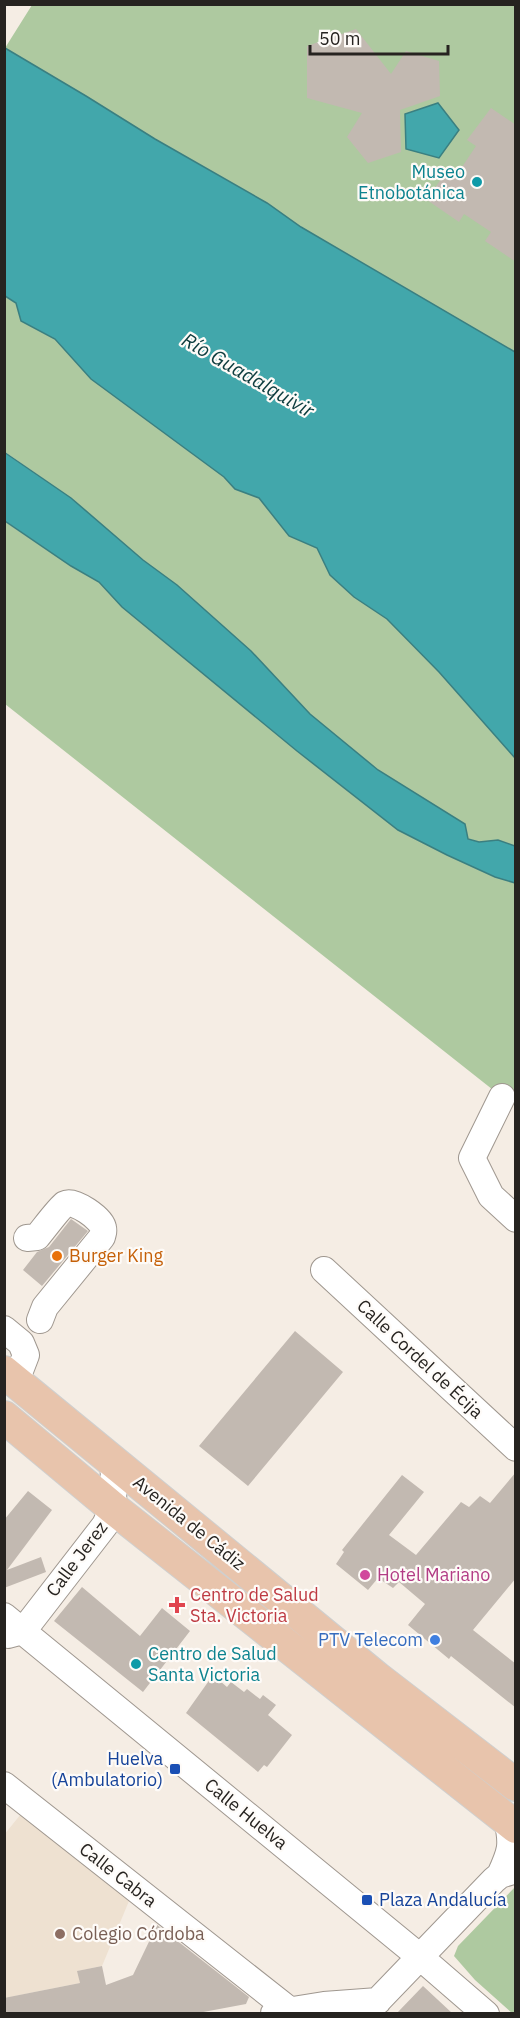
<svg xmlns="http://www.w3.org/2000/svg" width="520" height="2018" viewBox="0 0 520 2018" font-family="'IBM Plex Sans',sans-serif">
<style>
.built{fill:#eee1d1}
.green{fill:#aec9a0}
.water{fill:#42a7ab;stroke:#3a7f81;stroke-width:1.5}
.building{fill:#c2b9b1}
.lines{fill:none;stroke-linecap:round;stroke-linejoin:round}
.minor-casing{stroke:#9f978f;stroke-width:28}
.major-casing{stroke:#cfcfce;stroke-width:34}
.minor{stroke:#fff;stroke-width:26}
.major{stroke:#e8c4ac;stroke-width:32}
.culture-dot{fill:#0f9aa8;stroke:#fefbf8;stroke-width:2}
.food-dot{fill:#e8710a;stroke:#fefbf8;stroke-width:2}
.hotel-dot{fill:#d1479c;stroke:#fefbf8;stroke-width:2}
.health-dot{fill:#e0444e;stroke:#fefbf8;stroke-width:2}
.shop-dot{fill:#3f7fe0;stroke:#fefbf8;stroke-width:2}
.transit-dot{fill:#1a4fb4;stroke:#fefbf8;stroke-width:2}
.education-dot{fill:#8d6e63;stroke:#fefbf8;stroke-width:2}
.labels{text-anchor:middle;stroke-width:4.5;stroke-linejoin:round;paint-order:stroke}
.culture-label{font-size:18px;fill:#0d838f;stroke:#fefbf8;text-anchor:end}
.food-label{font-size:18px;fill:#c56008;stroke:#fefbf8;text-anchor:start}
.street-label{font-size:18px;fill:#262320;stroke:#fefbf8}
.hotel-label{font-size:18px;fill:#b23c85;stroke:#fefbf8;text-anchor:start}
.health-label{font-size:18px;fill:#be3a42;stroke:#fefbf8;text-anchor:start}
.shop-label{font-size:18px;fill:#366cbe;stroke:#fefbf8;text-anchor:end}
.transit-label{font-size:18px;fill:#164399;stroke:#fefbf8;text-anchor:end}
.education-label{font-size:18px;fill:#785e54;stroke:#fefbf8;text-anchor:start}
.water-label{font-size:20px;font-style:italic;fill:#0d3c3e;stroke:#fefbf8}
</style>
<rect width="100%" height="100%" fill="#f5ede4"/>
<path class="built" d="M 21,1814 L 129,1901 L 102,1966 L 78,1971 L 80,1983 L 5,1998 L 4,1835 Z"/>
<path class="green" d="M 32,5 L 515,5 L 515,352 L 301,227 L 267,203 L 155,139 L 86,96 L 5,48 Z
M 4,296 L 16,303 L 21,321 L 55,339 L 91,379 L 224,477 L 235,489 L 259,498 L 289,536 L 317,548 L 330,575 L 354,597 L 387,619 L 439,672 L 515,758 L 515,846 L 498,840 L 479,842 L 468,839 L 465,824 L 378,770 L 310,714 L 251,651 L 177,585 L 143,560 L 71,498 L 5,452 Z
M 4,521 L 71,566 L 99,582 L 122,607 L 297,751 L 398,830 L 447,855 L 495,877 L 515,883 L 515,1104 L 502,1097 L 5,704 Z
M 515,1887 L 516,2013 L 513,2014 L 475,1980 L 454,1956 L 458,1946 Z"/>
<path class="water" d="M 5,48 L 86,96 L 155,139 L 267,203 L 301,227 L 515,352 L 515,758 L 439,672 L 387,619 L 354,597 L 330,575 L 317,548 L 289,536 L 259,498 L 235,489 L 224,477 L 91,379 L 55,339 L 21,321 L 16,303 L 5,296 Z
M 438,103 L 459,130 L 439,158 L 406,149 L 405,114 Z
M 4,452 L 71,498 L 143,560 L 177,585 L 251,651 L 310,714 L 378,770 L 465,824 L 468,839 L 479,842 L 498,840 L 515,846 L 515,883 L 495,877 L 447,855 L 398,830 L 297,751 L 122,607 L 99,582 L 71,566 L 5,521 Z"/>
<path class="building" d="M 356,29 L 391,74 L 406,51 L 439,61 L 440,96 L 400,110 L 401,152 L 368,163 L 347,137 L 362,113 L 307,98 L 307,46 Z
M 491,108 L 516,125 L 516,262 L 485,241 L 491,232 L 464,214 L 459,222 L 427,200 L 449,167 L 458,173 L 476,146 L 467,140 Z
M 71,1219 L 88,1231 L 42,1286 L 23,1270 L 37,1252 L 49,1247 Z
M 295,1331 L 343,1372 L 248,1486 L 199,1446 Z
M 516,1472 L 516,1578 L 473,1630 L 516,1664 L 516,1708 L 451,1656 L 449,1659 L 408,1625 L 425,1604 L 399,1582 L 393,1588 L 378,1578 L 368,1590 L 336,1564 L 344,1552 L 342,1550 L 402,1475 L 424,1492 L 389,1535 L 416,1555 L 461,1502 L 469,1507 L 480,1496 L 490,1503 Z
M 28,1491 L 52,1510 L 7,1570 L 41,1557 L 46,1572 L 4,1588 L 4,1520 Z
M 82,1587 L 140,1636 L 162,1608 L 190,1631 L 143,1692 L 54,1621 Z
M 213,1675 L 227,1687 L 231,1682 L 244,1692 L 247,1689 L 260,1699 L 263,1695 L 276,1705 L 268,1715 L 292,1735 L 267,1767 L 264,1765 L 258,1772 L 186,1713 Z
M 157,1925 L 249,1997 L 246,2004 L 198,2013 L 4,2013 L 4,1998 L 80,1983 L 77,1971 L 102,1966 L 106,1985 L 133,1975 Z
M 423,1986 L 452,2013 L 397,2013 Z"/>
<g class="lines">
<defs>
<path id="minor" d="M 502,1097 L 472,1158 L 491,1196 L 516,1219
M 27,1238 L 37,1237 C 43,1230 59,1208 65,1204 C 74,1199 102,1219 103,1228 C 104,1232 103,1232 102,1237 L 45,1307 L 40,1320
M 324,1270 L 516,1448
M 4,1329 L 21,1343 L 26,1355 L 16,1381
M 4,1616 L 420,1957 L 486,2014
M 8,1635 L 23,1631 L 105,1525 L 113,1508 L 114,1462
M 4,1785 L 288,2009
M 500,1875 C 511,1851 513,1845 507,1819
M 274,2013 L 324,2005 L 378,2001
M 365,2014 L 494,1880 L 500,1875 L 516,1870"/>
<path id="major" d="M 4,1372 L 377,1678 L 516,1785
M 4,1417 L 113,1508 L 516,1827"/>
</defs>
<use href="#minor" class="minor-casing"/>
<use href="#major" class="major-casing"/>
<use href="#minor" class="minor"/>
<use href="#major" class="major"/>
</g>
<g class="culture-dot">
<circle cx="477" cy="182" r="6"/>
<circle cx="136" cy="1664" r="6"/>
</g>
<circle class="food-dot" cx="57" cy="1256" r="6"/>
<circle class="hotel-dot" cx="365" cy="1575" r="6"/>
<path class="health-dot" d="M174 1596h6v6h6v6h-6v6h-6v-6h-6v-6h6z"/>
<circle class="shop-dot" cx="435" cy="1640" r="6"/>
<g class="transit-dot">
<rect x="169" y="1763" width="12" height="12" rx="3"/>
<rect x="361" y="1894" width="12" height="12" rx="3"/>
</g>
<circle class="education-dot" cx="60" cy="1934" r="6"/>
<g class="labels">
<g class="culture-label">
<text x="465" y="178">Museo<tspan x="465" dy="21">Etnobotánica</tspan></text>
<text x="148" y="1660" text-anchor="start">Centro de Salud<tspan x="148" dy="21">Santa Victoria</tspan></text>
</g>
<g class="food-label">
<text x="69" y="1262">Burger King</text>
</g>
<g class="street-label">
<text transform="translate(420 1359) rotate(43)" y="6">Calle Cordel de Écija</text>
<text transform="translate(189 1523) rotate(39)" y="6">Avenida de Cádiz</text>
<text transform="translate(77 1559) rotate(-53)" y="6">Calle Jerez</text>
<text transform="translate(246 1814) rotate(39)" y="6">Calle Huelva</text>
<text transform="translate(118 1875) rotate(38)" y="6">Calle Cabra</text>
</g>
<g class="hotel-label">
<text x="377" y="1581">Hotel Mariano</text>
</g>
<g class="health-label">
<text x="190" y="1601">Centro de Salud<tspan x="190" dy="21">Sta. Victoria</tspan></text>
</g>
<g class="shop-label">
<text x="423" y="1646">PTV Telecom</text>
</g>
<g class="transit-label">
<text x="163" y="1765">Huelva<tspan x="163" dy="21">(Ambulatorio)</tspan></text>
<text x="379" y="1906" text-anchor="start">Plaza Andalucía</text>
</g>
<g class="education-label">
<text x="72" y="1940">Colegio Córdoba</text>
</g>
<g class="water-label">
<text transform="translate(248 375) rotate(30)" y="7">Río Guadalquivir</text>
</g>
</g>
<rect width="520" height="2018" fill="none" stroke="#262320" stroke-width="12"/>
<path d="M310 45v9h138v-9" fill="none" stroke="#262320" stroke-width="3"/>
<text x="319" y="45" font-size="18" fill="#262320" stroke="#fefbf8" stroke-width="4.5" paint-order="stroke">50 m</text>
</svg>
